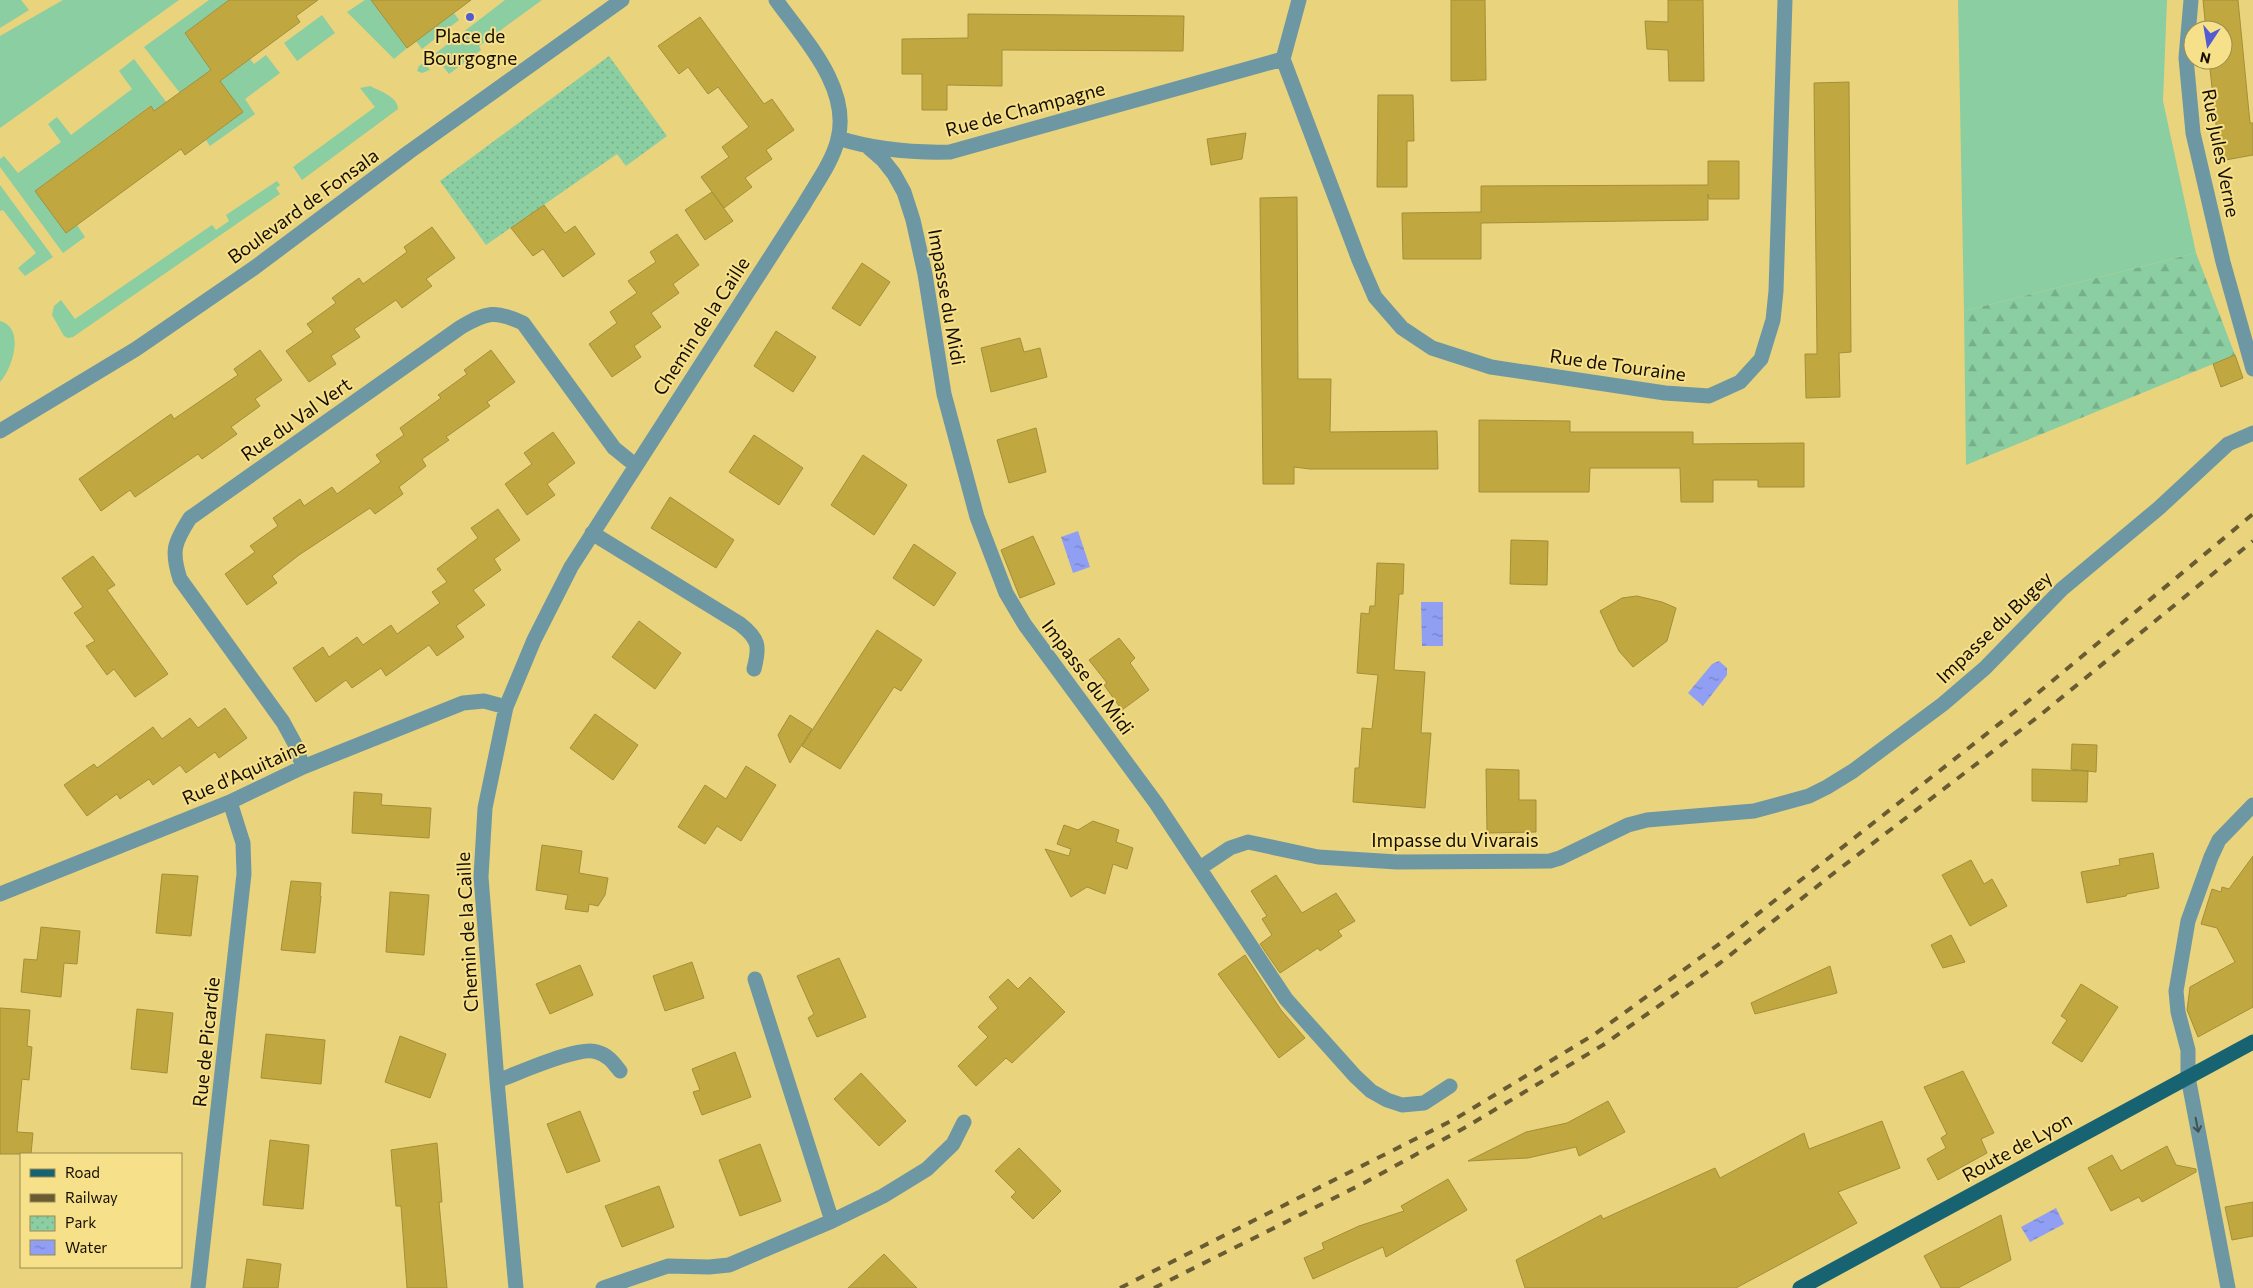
<svg xmlns="http://www.w3.org/2000/svg" width="2253" height="1288" viewBox="0 0 2253 1288" font-family="Commissioner,sans-serif">
<style>
.green{fill:#8acea2}
.forest{fill:url(#forest-firs)}
.park{fill:url(#park-dots)}
.water{fill:url(#water-ripples)}
.building{fill:#c0a740;stroke:#a48f38}
.lines{fill:none;stroke-linecap:round;stroke-linejoin:round}
.minor{stroke:#6d98a3;stroke-width:15}
.major{stroke:#186372;stroke-width:15}
.rail{stroke:#695c32;stroke-width:4;stroke-dasharray:9 9;stroke-linecap:butt}
.oneway{stroke:#405252}
.poi-dot{fill:#525bd1;stroke:#f6e08a;stroke-width:2}
.labels{text-anchor:middle;stroke-width:4;stroke-linejoin:round;paint-order:stroke}
.poi-label{font-size:19px;fill:#140d00;stroke:#f6e08a}
.street-label{font-size:19px;fill:#140d00;stroke:#f6e08a}
</style>
<defs>
<pattern id="forest-firs" width="22" height="20" patternUnits="userSpaceOnUse" patternTransform="scale(1.25)"><rect width="22" height="20" fill="#8acea2"/><path d="M5 1l3.5 6h-7zM16 11l3.5 6h-7z" fill="#76b08a"/></pattern>
<pattern id="park-dots" width="8" height="8" patternUnits="userSpaceOnUse" patternTransform="scale(1.25)"><rect width="8" height="8" fill="#8acea2"/><path d="M2 2h.1M6 6h.1" fill="none" stroke="#76b08a" stroke-width="1.8" stroke-linecap="round"/></pattern>
<pattern id="water-ripples" width="26" height="14" patternUnits="userSpaceOnUse" patternTransform="scale(1.25)"><rect width="26" height="14" fill="#909ff4"/><path d="M2 4q2-2 4 0t4 0M15 11q2-2 4 0t4 0" fill="none" stroke="#7480c3"/></pattern>
</defs>
<rect width="100%" height="100%" fill="#e9d37d"/>
<path class="green" d="M 0,0 L 21,0 L 29,10 L 0,28 Z
M 63,0 L 179,0 L 0,128 L 0,36 Z
M 209,0 L 229,0 L 185,33 L 211,70 L 180,93 L 144,47 Z
M 365,0 L 371,0 L 407,48 L 394,59 L 347,12 Z
M 505,0 L 542,0 L 479,46 L 481,50 L 449,74 L 435,56 L 425,64 L 430,70 L 422,73 L 417,71 L 419,66 Z
M 1958,0 L 2167,0 L 2163,101 L 2196,253 L 1964,311 Z
M 454,13 L 459,20 L 422,49 L 416,41 Z
M 322,15 L 335,33 L 297,61 L 284,43 Z
M 266,55 L 280,73 L 245,99 L 255,114 L 210,146 L 206,140 L 243,112 L 220,81 L 250,59 L 254,64 Z
M 134,59 L 167,103 L 155,111 L 150,106 L 36,190 L 66,233 L 77,225 L 85,237 L 63,253 L 0,167 L 0,159 L 4,156 L 18,173 L 61,142 L 48,124 L 57,117 L 71,135 L 132,89 L 119,71 Z
M 370,86 C 380,91 398,97 398,109 L 302,180 L 293,167 L 375,107 L 360,88 Z
M 277,181 L 280,185 L 276,188 L 280,194 L 73,337 L 68,338 L 64,336 L 52,315 L 54,306 L 61,300 L 75,319 L 212,225 L 216,230 L 229,221 L 226,215 Z
M 0,185 L 53,257 L 25,276 L 18,268 L 36,253 L 3,210 L 0,211 Z
M 0,321 C 26,328 12,369 0,382 Z"/>
<path class="forest" d="M 2196,253 L 2235,355 L 1966,465 L 1964,311 Z"/>
<path class="park" d="M 609,56 L 667,136 L 626,166 L 617,154 L 486,245 L 440,181 Z"/>
<path class="water" d="M 1078,531 L 1090,567 L 1073,573 L 1061,537 Z
M 1421,602 L 1443,602 L 1443,646 L 1422,646 Z
M 1719,661 L 1727,668 L 1727,675 L 1703,706 L 1688,693 L 1712,664 Z
M 2056,1208 L 2064,1224 L 2030,1242 L 2021,1227 Z"/>
<path class="building" d="M 229,0 L 318,0 L 296,16 L 300,22 L 220,81 L 243,112 L 185,155 L 181,149 L 66,233 L 35,191 L 151,106 L 154,111 L 211,70 L 185,33 Z
M 371,0 L 471,0 L 407,48 Z
M 1451,0 L 1485,0 L 1486,80 L 1451,81 Z
M 1668,0 L 1703,0 L 1704,81 L 1669,81 L 1668,50 L 1647,49 L 1645,21 L 1668,22 Z
M 2203,0 L 2238,0 L 2250,123 L 2253,123 L 2253,155 L 2220,161 L 2209,60 L 2223,60 L 2223,30 L 2206,30 Z
M 968,14 L 1184,16 L 1183,51 L 1002,50 L 1002,86 L 947,85 L 947,110 L 922,110 L 922,74 L 902,74 L 902,39 L 968,38 Z
M 700,17 L 764,104 L 772,99 L 794,130 L 766,150 L 772,159 L 745,178 L 752,187 L 724,208 L 701,177 L 729,157 L 722,147 L 749,127 L 718,87 L 708,94 L 688,67 L 679,74 L 658,46 Z
M 1849,82 L 1851,352 L 1839,353 L 1840,397 L 1806,398 L 1805,354 L 1817,354 L 1814,83 Z
M 1378,95 L 1413,95 L 1414,141 L 1407,141 L 1407,187 L 1377,187 Z
M 1246,133 L 1242,159 L 1211,165 L 1207,139 Z
M 1708,161 L 1739,161 L 1739,199 L 1709,199 L 1708,194 L 1708,220 L 1481,223 L 1481,259 L 1403,259 L 1402,213 L 1481,212 L 1481,186 L 1708,185 Z
M 712,192 L 733,221 L 705,240 L 685,210 Z
M 1297,197 L 1298,379 L 1331,379 L 1330,432 L 1437,431 L 1438,469 L 1310,469 L 1294,467 L 1294,484 L 1263,484 L 1260,198 Z
M 544,205 L 565,233 L 575,226 L 595,254 L 563,277 L 543,249 L 533,256 L 511,228 Z
M 432,227 L 455,258 L 426,279 L 432,286 L 402,308 L 396,300 L 354,329 L 360,337 L 331,356 L 336,364 L 309,382 L 286,351 L 313,332 L 307,324 L 336,303 L 332,298 L 359,278 L 363,284 L 407,252 L 404,247 Z
M 677,234 L 699,265 L 673,284 L 679,293 L 651,313 L 661,327 L 634,346 L 641,357 L 612,377 L 589,344 L 617,323 L 610,312 L 637,293 L 628,281 L 656,262 L 650,252 Z
M 862,263 L 890,282 L 860,326 L 832,308 Z
M 776,331 L 816,357 L 793,392 L 754,366 Z
M 1020,338 L 1024,352 L 1040,348 L 1047,377 L 991,392 L 981,348 Z
M 260,350 L 282,380 L 255,399 L 260,406 L 231,427 L 237,434 L 202,459 L 198,454 L 135,497 L 130,490 L 101,511 L 79,479 L 171,414 L 174,419 L 238,375 L 234,369 Z
M 491,350 L 515,382 L 487,402 L 490,406 L 446,437 L 449,440 L 422,459 L 426,466 L 399,487 L 403,494 L 375,514 L 370,508 L 299,555 L 272,576 L 277,583 L 247,605 L 225,574 L 255,552 L 250,546 L 278,526 L 273,518 L 300,499 L 304,506 L 332,487 L 337,494 L 381,462 L 376,455 L 404,435 L 400,428 L 441,398 L 438,395 L 467,374 L 464,370 Z
M 2235,355 L 2243,378 L 2221,387 L 2213,364 Z
M 1479,420 L 1570,421 L 1570,432 L 1693,432 L 1693,444 L 1804,443 L 1804,487 L 1758,487 L 1758,480 L 1713,480 L 1713,502 L 1681,502 L 1680,468 L 1590,468 L 1589,492 L 1479,492 Z
M 1036,428 L 1046,472 L 1009,483 L 997,440 Z
M 553,432 L 575,463 L 547,484 L 555,495 L 527,515 L 505,484 L 532,464 L 524,453 Z
M 754,435 L 803,468 L 779,505 L 729,472 Z
M 863,455 L 907,485 L 874,535 L 831,505 Z
M 670,497 L 734,540 L 716,568 L 651,528 Z
M 498,509 L 520,540 L 494,559 L 501,570 L 473,590 L 485,605 L 456,626 L 464,637 L 437,656 L 429,645 L 386,676 L 381,668 L 352,688 L 346,680 L 316,702 L 293,668 L 323,647 L 329,657 L 357,637 L 363,645 L 391,625 L 397,634 L 440,603 L 432,592 L 447,582 L 437,569 L 478,538 L 471,528 Z
M 1033,536 L 1055,584 L 1020,598 L 1001,550 Z
M 1511,540 L 1548,541 L 1547,585 L 1510,584 Z
M 914,544 L 956,573 L 934,606 L 893,578 Z
M 93,556 L 115,585 L 107,590 L 168,674 L 135,697 L 114,669 L 107,675 L 86,646 L 95,641 L 74,613 L 83,607 L 62,578 Z
M 1377,563 L 1404,564 L 1403,594 L 1399,594 L 1394,670 L 1425,672 L 1421,733 L 1431,733 L 1425,808 L 1353,802 L 1355,768 L 1359,768 L 1362,728 L 1372,729 L 1378,675 L 1357,673 L 1361,613 L 1369,614 L 1370,606 L 1375,606 Z
M 1637,596 L 1662,602 L 1676,608 L 1667,641 L 1633,667 L 1619,651 L 1600,611 L 1622,598 Z
M 639,621 L 681,653 L 655,689 L 612,657 Z
M 877,630 L 922,660 L 901,691 L 894,687 L 840,769 L 802,746 Z
M 1119,638 L 1135,658 L 1130,663 L 1149,690 L 1122,710 L 1104,685 L 1107,683 L 1089,660 Z
M 225,708 L 247,738 L 219,758 L 215,752 L 186,773 L 180,765 L 153,785 L 149,779 L 120,799 L 117,794 L 87,816 L 64,785 L 94,764 L 97,768 L 153,727 L 162,739 L 190,718 L 198,728 Z
M 595,714 L 638,745 L 613,780 L 570,748 Z
M 790,715 L 812,729 L 790,763 L 778,735 Z
M 2072,744 L 2097,745 L 2096,772 L 2071,769 Z
M 746,766 L 776,785 L 741,841 L 717,826 L 705,844 L 678,827 L 705,785 L 726,799 Z
M 1486,769 L 1519,770 L 1519,800 L 1536,800 L 1536,832 L 1487,833 Z
M 2032,769 L 2088,771 L 2087,802 L 2032,801 Z
M 354,792 L 382,794 L 381,805 L 431,808 L 429,838 L 352,833 Z
M 1093,821 L 1119,830 L 1116,842 L 1133,848 L 1127,869 L 1113,864 L 1105,894 L 1087,887 L 1071,897 L 1045,849 L 1069,856 L 1071,849 L 1057,844 L 1064,825 L 1078,830 Z
M 542,845 L 582,851 L 579,873 L 608,878 L 605,895 L 598,906 L 589,904 L 588,912 L 565,909 L 568,895 L 536,890 Z
M 2153,853 L 2159,888 L 2127,894 L 2126,896 L 2087,903 L 2081,872 L 2120,865 L 2119,859 Z
M 2253,856 L 2253,1007 L 2198,1037 L 2187,1010 L 2190,987 L 2235,962 L 2217,928 L 2201,924 L 2212,889 L 2221,892 L 2222,887 L 2229,889 Z
M 1971,860 L 1984,884 L 1992,879 L 2007,906 L 1970,926 L 1942,875 Z
M 162,874 L 198,876 L 191,936 L 156,933 Z
M 1276,875 L 1302,913 L 1336,893 L 1355,921 L 1338,931 L 1342,936 L 1320,951 L 1318,948 L 1280,973 L 1260,944 L 1272,935 L 1262,919 L 1267,916 L 1251,891 Z
M 291,881 L 321,883 L 320,896 L 321,896 L 315,953 L 281,950 Z
M 390,892 L 429,895 L 424,955 L 386,952 Z
M 41,927 L 80,931 L 77,964 L 64,963 L 61,997 L 21,992 L 24,959 L 37,960 Z
M 1951,935 L 1965,962 L 1943,968 L 1931,945 Z
M 1245,955 L 1281,1010 L 1305,1038 L 1279,1058 L 1218,974 Z
M 839,958 L 866,1017 L 817,1037 L 808,1018 L 814,1014 L 797,976 Z
M 692,962 L 704,998 L 665,1011 L 653,976 Z
M 580,965 L 593,995 L 550,1014 L 536,984 Z
M 1830,966 L 1837,993 L 1755,1014 L 1751,1003 Z
M 1030,977 L 1065,1012 L 1012,1063 L 1006,1058 L 976,1086 L 958,1066 L 988,1037 L 978,1027 L 998,1008 L 989,997 L 1008,979 L 1018,989 Z
M 2081,984 L 2118,1007 L 2082,1062 L 2052,1043 L 2067,1020 L 2061,1016 Z
M 0,1008 L 30,1010 L 27,1046 L 32,1047 L 29,1080 L 22,1079 L 17,1132 L 33,1133 L 31,1154 L 0,1154 Z
M 137,1009 L 173,1013 L 167,1073 L 131,1069 Z
M 266,1034 L 325,1040 L 321,1084 L 261,1078 Z
M 400,1036 L 446,1054 L 430,1098 L 385,1082 Z
M 735,1052 L 751,1097 L 702,1115 L 693,1092 L 700,1090 L 692,1069 Z
M 1963,1071 L 1994,1133 L 1981,1139 L 1987,1153 L 1938,1180 L 1927,1159 L 1946,1148 L 1941,1138 L 1947,1134 L 1924,1087 Z
M 861,1073 L 906,1121 L 879,1146 L 834,1099 Z
M 1608,1101 L 1625,1132 L 1579,1156 L 1576,1147 L 1528,1158 L 1468,1161 L 1526,1132 L 1567,1123 Z
M 580,1111 L 600,1161 L 567,1173 L 547,1124 Z
M 1882,1121 L 1900,1168 L 1838,1192 L 1857,1223 L 1736,1288 L 1525,1288 L 1516,1260 L 1601,1215 L 1603,1219 L 1715,1168 L 1720,1178 L 1804,1133 L 1809,1149 Z
M 270,1140 L 309,1145 L 303,1209 L 263,1205 Z
M 437,1143 L 442,1202 L 439,1202 L 447,1288 L 407,1288 L 401,1206 L 396,1206 L 391,1150 Z
M 760,1144 L 781,1201 L 740,1216 L 719,1160 Z
M 2167,1146 L 2176,1165 L 2196,1169 L 2196,1172 L 2142,1202 L 2139,1197 L 2111,1211 L 2088,1168 L 2112,1155 L 2121,1171 Z
M 1019,1148 L 1061,1191 L 1033,1219 L 1011,1197 L 1016,1192 L 995,1171 Z
M 1448,1179 L 1467,1210 L 1386,1257 L 1383,1247 L 1313,1279 L 1304,1258 L 1324,1249 L 1322,1243 L 1359,1226 L 1404,1211 L 1401,1206 Z
M 659,1186 L 674,1227 L 622,1247 L 605,1206 Z
M 2253,1202 L 2253,1236 L 2232,1240 L 2225,1207 Z
M 2001,1215 L 2011,1260 L 1958,1288 L 1941,1288 L 1924,1256 Z
M 884,1254 L 917,1288 L 848,1288 Z
M 247,1259 L 281,1264 L 278,1288 L 243,1288 Z"/>
<g class="lines">
<path class="minor" d="M 2191,0 L 2186,58 L 2193,133 L 2223,262 L 2253,369
M 1283,59 L 1359,260 L 1375,297 L 1402,328 L 1432,348 L 1491,367 L 1665,393 L 1709,396 L 1740,382 L 1761,359 L 1773,320 L 1776,291 L 1785,0
M 838,138 C 876,150 911,153 950,152 L 1283,59 L 1299,0
M 868,147 L 883,160 L 894,174 L 904,192 L 913,220 L 925,274 L 944,394 L 977,517 L 1006,593 L 1025,625 L 1156,803 L 1286,999 L 1355,1076 L 1371,1091 L 1387,1100 L 1402,1105 L 1424,1103 L 1450,1086
M 0,431 L 136,349 L 254,268 L 409,152 L 622,0
M 592,533 L 740,624 C 759,639 760,646 754,669
M 303,767 L 295,744 L 283,722 L 180,579 C 171,551 174,543 190,518 L 461,327 C 487,312 495,310 523,323 L 614,448 L 635,465
M 1200,868 L 1230,848 L 1248,842 L 1318,857 L 1397,862 L 1550,861 L 1560,858 L 1628,825 L 1647,820 L 1754,811 L 1809,796 L 1827,787 L 1853,771 L 1943,704 L 1985,668 L 2062,589 L 2159,508 L 2228,444 L 2253,433
M 0,894 L 230,802 L 303,767 L 463,703 L 484,701 L 506,707
M 755,979 L 832,1221
M 497,1081 C 517,1074 579,1045 597,1052 C 608,1055 613,1062 620,1071
M 198,1288 L 244,874 L 243,843 L 230,802
M 516,1288 L 497,1081 L 481,877 L 485,808 L 506,707 L 534,640 L 571,567 L 803,206 C 815,185 832,163 838,139 C 851,87 803,38 776,0
M 603,1288 L 668,1266 L 709,1267 L 729,1265 L 832,1221 L 883,1196 L 927,1169 L 953,1144 L 964,1122
M 2228,1288 L 2188,1077 L 2188,1050 L 2178,1012 L 2176,991 L 2188,921 L 2211,857 L 2219,840 L 2253,805"/>
<path class="major" d="M 1800,1288 L 2253,1042"/>
<path class="rail" d="M 1120,1288 L 1455,1119 L 1595,1034 L 1722,942 L 2027,702 L 2253,514
M 1154,1288 L 1364,1183 L 1466,1127 L 1603,1045 L 1720,963 L 1834,873 L 2039,716 L 2253,541"/>
</g>
<defs><path id="oneway-shaft" d="M-6 0H5M1.5-3L5.5 0L1.5 3" fill="none" stroke-width="1.6" stroke-linecap="round" stroke-linejoin="round" transform="scale(1.25)"/></defs>
<use class="oneway" href="#oneway-shaft" transform="translate(2197 1125) rotate(79)"/>
<circle class="poi-dot" cx="470" cy="17" r="5"/>
<g class="labels">
<g class="poi-label">
<text x="470" y="43">Place de<tspan x="470" dy="22">Bourgogne</tspan></text>
</g>
<g class="street-label">
<text transform="translate(1025 109) rotate(-15)" y="7">Rue de Champagne</text>
<text transform="translate(2221 153) rotate(79)" y="7">Rue Jules Verne</text>
<text transform="translate(303 206) rotate(-36)" y="7">Boulevard de Fonsala</text>
<text transform="translate(947 297) rotate(80)" y="7">Impasse du Midi</text>
<text transform="translate(701 326) rotate(-57)" y="7">Chemin de la Caille</text>
<text transform="translate(1618 365) rotate(8)" y="7">Rue de Touraine</text>
<text transform="translate(296 419) rotate(-35)" y="7">Rue du Val Vert</text>
<text transform="translate(1994 627) rotate(-44)" y="7">Impasse du Bugey</text>
<text transform="translate(1088 677) rotate(53)" y="7">Impasse du Midi</text>
<text transform="translate(244 772) rotate(-24)" y="7">Rue d'Aquitaine</text>
<text x="1455" y="847">Impasse du Vivarais</text>
<text transform="translate(467 932) rotate(-93)" y="7">Chemin de la Caille</text>
<text transform="translate(206 1042) rotate(-84)" y="7">Rue de Picardie</text>
<text transform="translate(2017 1147) rotate(-29)" y="7">Route de Lyon</text>
</g>
</g>
<rect x="20" y="1153" width="162" height="115" fill="#f6e08a" stroke="#9c8c53"/>
<rect x="30" y="1169" width="25" height="8" fill="#186372" stroke="#9c8c53"/>
<text x="65" y="1178" font-size="15" fill="#140d00">Road</text>
<rect x="30" y="1194" width="25" height="8" fill="#695c32" stroke="#9c8c53"/>
<text x="65" y="1203" font-size="15" fill="#140d00">Railway</text>
<rect x="30" y="1216" width="25" height="15" fill="url(#park-dots)" stroke="#9c8c53"/>
<text x="65" y="1228" font-size="15" fill="#140d00">Park</text>
<rect x="30" y="1240" width="25" height="15" fill="url(#water-ripples)" stroke="#9c8c53"/>
<text x="65" y="1253" font-size="15" fill="#140d00">Water</text>
<g transform="translate(2208 45) rotate(192)"><circle r="24" fill="#f6e08a" stroke="#9c8c53"/>
<path d="M0-4L9 19L0 12L-9 19Z" fill="#525bd1"/>
<text y="-8" font-size="14" font-weight="bold" text-anchor="middle" fill="#140d00">N</text>
</g>
</svg>
